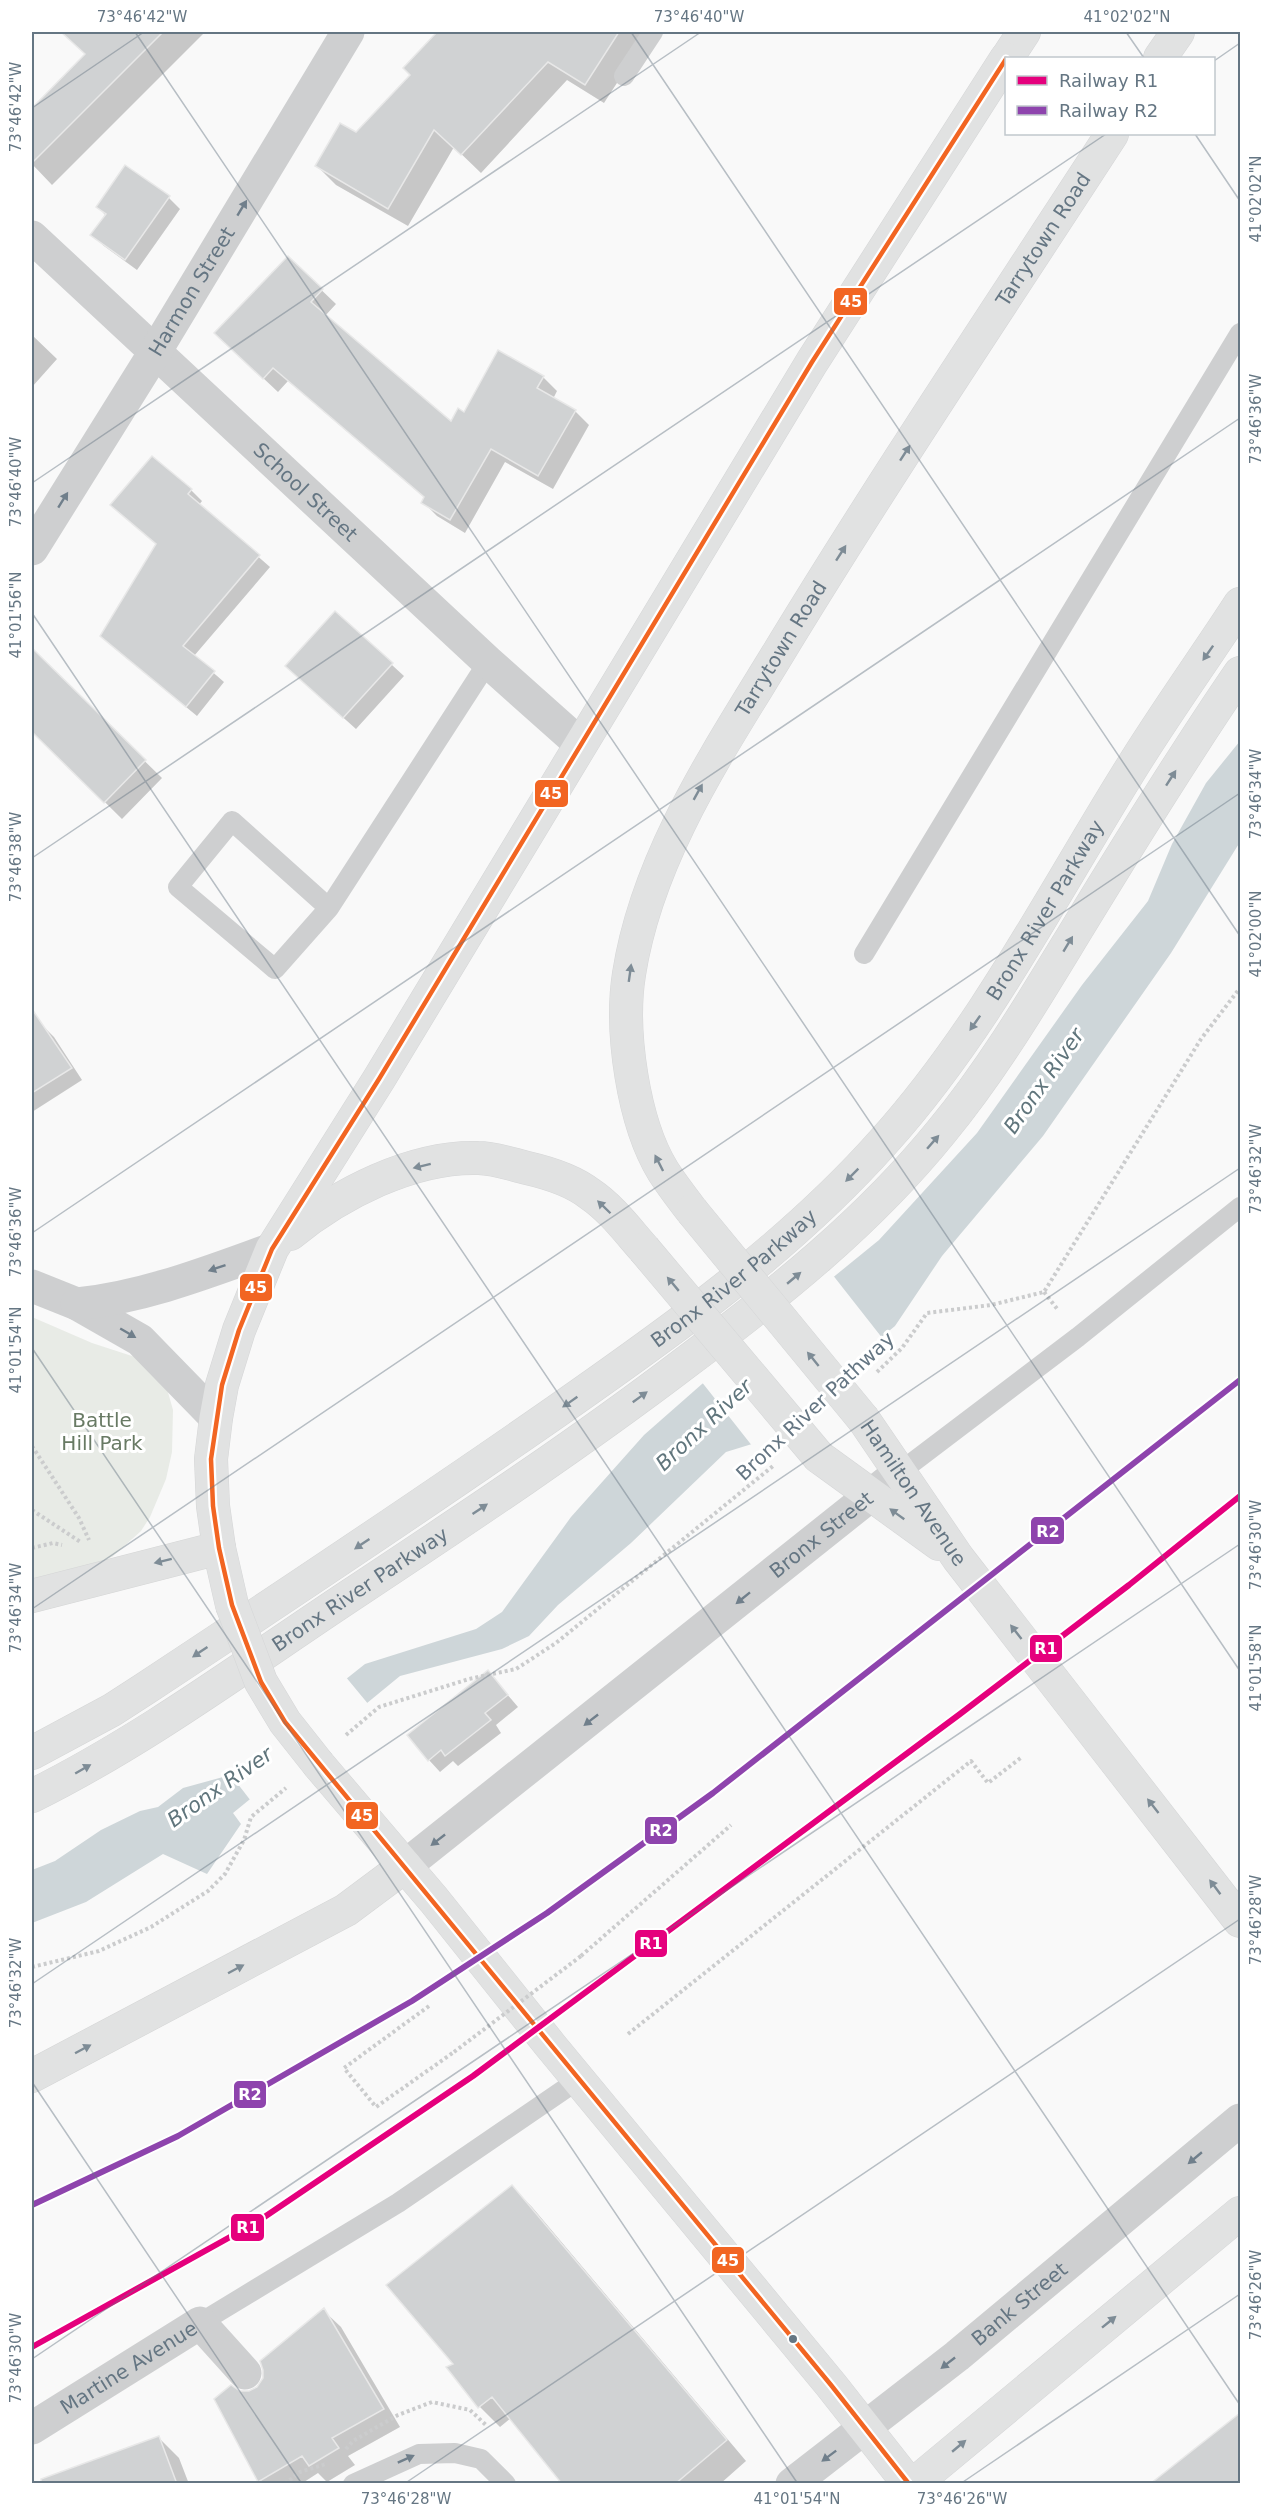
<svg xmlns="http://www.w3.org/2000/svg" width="1272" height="2515" viewBox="0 0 1272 2515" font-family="'DejaVu Sans',sans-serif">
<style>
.green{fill:#e8ebe6}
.water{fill:#ced6d9}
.pier{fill:#f9f9f9}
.shadow{fill:#0003}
.building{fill:#d0d2d3;stroke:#e8e8e8;stroke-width:1.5}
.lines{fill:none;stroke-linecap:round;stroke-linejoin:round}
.secondary-casing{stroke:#d5d6d7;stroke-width:34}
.primary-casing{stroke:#d5d6d7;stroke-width:34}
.trunk-casing{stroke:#d5d6d6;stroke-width:34}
.path{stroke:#cbcccd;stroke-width:4;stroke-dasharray:3 3;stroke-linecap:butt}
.service{stroke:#cecfd0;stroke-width:20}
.minor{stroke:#cecfd0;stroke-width:33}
.tertiary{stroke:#cecfd0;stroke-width:33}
.secondary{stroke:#e1e2e2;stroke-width:33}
.primary{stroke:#e1e2e2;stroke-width:33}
.trunk{stroke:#e1e2e2;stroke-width:33}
.primary-bridge-casing{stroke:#d5d6d7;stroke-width:34;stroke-linecap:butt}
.path-bridge{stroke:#cbcccd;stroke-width:4;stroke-dasharray:3 3;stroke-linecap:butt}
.primary-bridge{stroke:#e1e2e2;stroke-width:33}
.bus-1-casing{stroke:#fff;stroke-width:9}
.bus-1{stroke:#f26522;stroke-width:4.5}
.rail-1-casing{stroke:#fff;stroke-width:10}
.rail-2-casing{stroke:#fff;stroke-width:10}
.rail-1{stroke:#e5007d;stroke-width:6}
.rail-2{stroke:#8e44ad;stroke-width:6}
.oneway{fill:#707f8b}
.oneway2{fill:#7e8c96}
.ticks{fill:none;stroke:#657683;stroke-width:1.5;stroke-opacity:0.45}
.bus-dot{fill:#657683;stroke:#fff;stroke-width:2}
.labels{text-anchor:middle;stroke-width:6;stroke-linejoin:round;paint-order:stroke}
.street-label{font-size:20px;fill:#657683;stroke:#fff}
.park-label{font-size:20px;fill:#687a64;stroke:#fff}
.water-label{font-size:21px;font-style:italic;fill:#60757c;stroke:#fff}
.line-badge{stroke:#fff;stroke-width:2}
.badge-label{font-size:16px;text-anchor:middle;font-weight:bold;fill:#fff}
.neatline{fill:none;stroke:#657683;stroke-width:2}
.ticks-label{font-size:15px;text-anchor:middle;fill:#657683}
</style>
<rect width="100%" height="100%" fill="#f9f9f9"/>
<path class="green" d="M 32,1317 L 92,1343 L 135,1357 L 167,1389 L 173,1410 L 172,1452 L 166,1479 L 150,1517 L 141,1531 L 112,1557 L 75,1572 L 32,1580 Z"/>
<path class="water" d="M 1240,741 L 1240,842 L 1171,953 L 1043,1136 L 942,1256 L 895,1326 L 752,1444 L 726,1452 L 631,1543 L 558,1605 L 529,1636 L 502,1649 L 400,1676 L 233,1813 L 241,1824 L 207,1874 L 163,1854 L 86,1902 L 32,1923 L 32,1870 L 55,1861 L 101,1830 L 140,1811 L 158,1807 L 183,1788 L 223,1777 L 365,1664 L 476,1629 L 502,1612 L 571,1517 L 644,1435 L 702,1384 L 879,1240 L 977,1133 L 1082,985 L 1148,901 L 1172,844 L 1206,783 Z"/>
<path class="pier" d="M 832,1274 L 883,1339 L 753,1447 L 701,1381 Z
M 345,1676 L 369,1705 L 251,1801 L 227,1770 Z"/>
<path class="shadow" d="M 62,32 L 205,32 L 52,185 L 32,164 L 32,110 L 87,55 Z
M 445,32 L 650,32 L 604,103 L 567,80 L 481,173 L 454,147 L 408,226 L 336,185 L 317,166 L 357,134 L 428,58 Z
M 169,198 L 180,209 L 137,270 L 104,246 L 92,235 L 106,216 L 98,207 Z
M 288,258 L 336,304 L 325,316 L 452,423 L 465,414 L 499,352 L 543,377 L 557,391 L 553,399 L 575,411 L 589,425 L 553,489 L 505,462 L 465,533 L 437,516 L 423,502 L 425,498 L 288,381 L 278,392 L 230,347 Z
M 32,335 L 57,359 L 32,387 Z
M 152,458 L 191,490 L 202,501 L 199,505 L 270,567 L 194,656 L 224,682 L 197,716 L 113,647 L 158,545 Z
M 335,613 L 404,676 L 356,729 L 299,678 Z
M 32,651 L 162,778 L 122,819 L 32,730 Z
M 42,1025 L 54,1037 L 82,1080 L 32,1112 L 32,1032 Z
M 488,1672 L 518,1707 L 496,1725 L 501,1733 L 458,1766 L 453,1761 L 440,1772 L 429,1760 Z
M 512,2187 L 532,2207 L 746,2461 L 720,2484 L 564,2484 L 511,2418 L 500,2427 L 480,2407 L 455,2365 Z
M 324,2311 L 341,2327 L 400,2427 L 348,2456 L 355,2465 L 327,2482 L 318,2473 L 301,2484 L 262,2484 L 259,2481 L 239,2392 L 250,2393 L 258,2388 Z
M 1240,2415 L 1240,2484 L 1189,2484 L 1175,2466 Z
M 159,2438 L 179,2458 L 189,2484 L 33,2484 Z"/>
<path class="building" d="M 61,32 L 163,32 L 32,163 L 32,108 L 85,54 Z
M 437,32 L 619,32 L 585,85 L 548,62 L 461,155 L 434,130 L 388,209 L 315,166 L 340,123 L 356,132 L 410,75 L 403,68 Z
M 125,165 L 170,196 L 125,260 L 90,235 L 106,214 L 96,207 Z
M 288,256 L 323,289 L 311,302 L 451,421 L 458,408 L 464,412 L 498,350 L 544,376 L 537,388 L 576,410 L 538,476 L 491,449 L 450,520 L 421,503 L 424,497 L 273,368 L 263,379 L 214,333 Z
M 152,456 L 192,489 L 188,494 L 260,555 L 183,646 L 215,671 L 186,707 L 100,636 L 156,544 L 110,505 Z
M 335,611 L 393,663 L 343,718 L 285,666 Z
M 32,648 L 146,760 L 104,803 L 32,732 Z
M 32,1009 L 72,1068 L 32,1093 Z
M 488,1670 L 508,1695 L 485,1713 L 491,1720 L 445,1756 L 441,1750 L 428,1761 L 407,1735 Z
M 512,2185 L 727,2440 L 675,2484 L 562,2484 L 492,2397 L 478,2408 L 446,2367 L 453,2364 L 386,2285 Z
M 324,2308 L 384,2409 L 332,2438 L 339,2448 L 309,2466 L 302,2456 L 258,2482 L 214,2399 L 231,2385 L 240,2391 L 249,2391 L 257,2387 L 263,2378 L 263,2370 L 260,2361 Z
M 1240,2413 L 1240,2484 L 1150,2484 Z
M 159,2436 L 177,2484 L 41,2484 L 41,2479 Z"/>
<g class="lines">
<defs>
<path id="secondary" d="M 914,2484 L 1240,2213"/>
<g id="primary">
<path d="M 1007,58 L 1024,32"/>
<path d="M 1160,58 L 1178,32"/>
<path id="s6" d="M 692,1211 C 682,1198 672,1185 663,1171 C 633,1122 620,1031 629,974 C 648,852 723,745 785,642 C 890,470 1003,302 1112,134"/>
<path d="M 290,1234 C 339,1194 412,1156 478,1158 C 494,1158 511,1164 527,1168 C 549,1173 572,1180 590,1194 C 611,1208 628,1231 644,1249"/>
<path id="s7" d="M 864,1420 L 958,1558 L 1240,1921"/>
<path d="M 819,1457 L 939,1544"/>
<path d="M 232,1605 L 219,1548 L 213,1506 L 211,1459 L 216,1418 L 222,1385 L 239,1330 L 272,1249 L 379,1079 L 812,362 L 1006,59"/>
<path d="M 319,1765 L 434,1900 L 550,2045 L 831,2385 L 909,2484"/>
</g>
<g id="trunk">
<path d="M 32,1596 L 219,1548"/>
<path id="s8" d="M 32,1753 L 112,1710 L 146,1688 C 284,1597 422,1505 557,1411 C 673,1330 790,1247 884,1141 C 982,1032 1050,899 1127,775 C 1163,716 1203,661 1240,604"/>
<path id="s9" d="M 32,1796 C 147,1739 252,1660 360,1589 C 470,1516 580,1443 685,1363 C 778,1294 868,1222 941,1132 C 993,1069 1035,998 1077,929 C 1130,842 1183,756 1240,673"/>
<path d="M 32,2076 L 346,1910 L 405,1866"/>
</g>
</defs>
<use href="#secondary" class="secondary-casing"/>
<use href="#primary" class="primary-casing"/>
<use href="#trunk" class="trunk-casing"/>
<path class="path" d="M 1044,1292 L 1058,1310
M 877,1372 L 902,1348 L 927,1313 L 991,1305 L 1044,1292 L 1201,1039 L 1240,988
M 32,1446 L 79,1518 L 89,1540
M 32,1510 L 82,1543
M 32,1548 L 53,1543 L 62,1545
M 346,1735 L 379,1707 L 469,1679 L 516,1669 L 556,1643 L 773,1466
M 581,1956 L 731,1825
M 32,1967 L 99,1951 L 151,1927 L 208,1891 L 225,1874 L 244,1840 L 251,1817 L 286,1788
M 429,2006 L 344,2068 L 376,2107 L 454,2052
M 628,2034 L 971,1761 L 988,1783 L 1022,1757
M 346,2449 L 353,2441 L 398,2415 L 432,2402 L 470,2410 L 487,2426
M 285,2484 L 300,2472 L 326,2464"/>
<path class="service" d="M 624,76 L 653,32
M 329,908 L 232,821 L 178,887 L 275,969 L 329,908 L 488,662
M 864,954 L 1240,333
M 900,1472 L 1078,1337 L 1240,1207
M 200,2323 L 398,2203 L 578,2080
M 353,2484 L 419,2454 L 455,2453 L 481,2459 L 506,2484"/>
<g class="minor">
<path id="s1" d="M 32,237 L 488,662 L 580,744"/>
<path id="s2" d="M 32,549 L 155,352 L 348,32"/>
</g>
<g class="tertiary">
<path d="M 32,1286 L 77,1304 L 140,1340 L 216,1418"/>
<path d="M 77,1304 C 145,1297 208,1272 272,1249"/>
<path id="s3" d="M 405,1866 L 900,1472"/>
<path id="s4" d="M 32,2428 L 200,2323 L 245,2373"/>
<path id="s5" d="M 792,2484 L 957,2356 L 1240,2120"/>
</g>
<use href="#secondary" class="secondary"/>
<use href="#primary" class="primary"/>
<use href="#trunk" class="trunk"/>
<defs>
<path id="primary-bridge" d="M 692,1211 L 864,1420
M 644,1249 L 819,1457
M 232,1605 L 261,1682 L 285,1722 L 319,1765"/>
</defs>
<use href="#primary-bridge" class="primary-bridge-casing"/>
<path class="path-bridge" d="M 454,2052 L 581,1956"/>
<use href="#primary-bridge" class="primary-bridge"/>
<defs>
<path id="bus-1" d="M 909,2484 L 831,2385 L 285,1722 L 261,1682 L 232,1605 L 219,1548 L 213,1506 L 211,1459 L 222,1385 L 239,1330 L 272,1249 L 379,1079 L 812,362 L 1006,59"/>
</defs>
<use href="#bus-1" class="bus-1-casing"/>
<use href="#bus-1" class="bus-1"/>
<defs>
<path id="rail-1" d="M 32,2347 L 257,2222 L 473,2076 L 960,1714 L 1129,1585 L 1240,1496"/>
<path id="rail-2" d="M 32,2205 L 178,2136 L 412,2001 L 547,1913 L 713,1793 L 1240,1380"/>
</defs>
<use href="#rail-1" class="rail-1-casing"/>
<use href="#rail-2" class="rail-2-casing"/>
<use href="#rail-1" class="rail-1"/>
<use href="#rail-2" class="rail-2"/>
</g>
<defs><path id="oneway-solid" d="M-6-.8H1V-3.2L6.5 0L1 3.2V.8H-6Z" transform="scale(1.5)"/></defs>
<g class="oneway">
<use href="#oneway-solid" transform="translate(242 208) rotate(-59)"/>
<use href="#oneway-solid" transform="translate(63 500) rotate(-58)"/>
<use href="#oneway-solid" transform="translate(217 1268) rotate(161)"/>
<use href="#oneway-solid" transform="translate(128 1333) rotate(30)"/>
<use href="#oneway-solid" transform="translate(743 1598) rotate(141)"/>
<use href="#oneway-solid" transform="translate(591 1720) rotate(142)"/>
<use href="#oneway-solid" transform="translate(438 1840) rotate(142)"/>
<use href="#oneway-solid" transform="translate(1195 2158) rotate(140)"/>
<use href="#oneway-solid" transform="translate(948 2363) rotate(142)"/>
<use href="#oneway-solid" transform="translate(829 2456) rotate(143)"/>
<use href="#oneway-solid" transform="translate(406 2459) rotate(-24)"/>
</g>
<g class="oneway2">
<use href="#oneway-solid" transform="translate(905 453) rotate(-57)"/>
<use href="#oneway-solid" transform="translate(841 553) rotate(-57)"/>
<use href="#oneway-solid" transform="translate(1208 653) rotate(125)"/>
<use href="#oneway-solid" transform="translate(1171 778) rotate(-57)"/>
<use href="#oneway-solid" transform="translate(698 792) rotate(-61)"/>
<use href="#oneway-solid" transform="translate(1068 944) rotate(-59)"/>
<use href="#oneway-solid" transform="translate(630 973) rotate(-82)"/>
<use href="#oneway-solid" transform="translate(975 1023) rotate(125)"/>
<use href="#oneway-solid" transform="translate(933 1142) rotate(-49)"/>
<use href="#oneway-solid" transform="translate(659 1163) rotate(-117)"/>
<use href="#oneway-solid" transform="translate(422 1166) rotate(166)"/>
<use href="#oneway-solid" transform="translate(852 1175) rotate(135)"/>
<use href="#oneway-solid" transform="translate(604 1207) rotate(-136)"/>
<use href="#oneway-solid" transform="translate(794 1278) rotate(-40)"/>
<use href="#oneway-solid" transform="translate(673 1284) rotate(-130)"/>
<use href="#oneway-solid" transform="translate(813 1359) rotate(-129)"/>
<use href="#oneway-solid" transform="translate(640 1397) rotate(-36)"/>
<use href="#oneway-solid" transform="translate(570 1402) rotate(145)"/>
<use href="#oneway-solid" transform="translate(480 1509) rotate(-34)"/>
<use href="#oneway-solid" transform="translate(897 1514) rotate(-144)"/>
<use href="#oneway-solid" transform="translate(362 1544) rotate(146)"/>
<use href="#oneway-solid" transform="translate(163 1561) rotate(166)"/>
<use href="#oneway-solid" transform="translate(1016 1632) rotate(-128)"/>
<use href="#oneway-solid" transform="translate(200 1652) rotate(146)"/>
<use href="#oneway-solid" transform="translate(83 1769) rotate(-30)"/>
<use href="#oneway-solid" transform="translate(1153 1806) rotate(-128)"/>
<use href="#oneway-solid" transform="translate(1215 1887) rotate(-127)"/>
<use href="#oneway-solid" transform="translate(236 1969) rotate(-28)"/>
<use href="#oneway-solid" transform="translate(83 2049) rotate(-28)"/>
<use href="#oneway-solid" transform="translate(1109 2322) rotate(-39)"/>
<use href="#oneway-solid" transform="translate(959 2446) rotate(-40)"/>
</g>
<path class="ticks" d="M 135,32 L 1240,1671M 631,32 L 1240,936M 1126,32 L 1144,58M 1214,61 L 1240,43M 32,108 L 144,32M 1195,134 L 1240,201M 32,483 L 701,32M 32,613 L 1240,2405M 32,858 L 1106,134M 32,1233 L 1240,418M 32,1348 L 798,2484M 32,1609 L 1240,793M 32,1984 L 1240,1168M 32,2082 L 302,2484M 32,2359 L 1240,1544M 404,2484 L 1240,1919M 960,2484 L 1240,2294"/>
<circle class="bus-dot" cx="793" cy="2339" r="5"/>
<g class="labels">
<g class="street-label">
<text dy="7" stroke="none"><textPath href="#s6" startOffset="1100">Tarrytown Road</textPath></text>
<text dy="7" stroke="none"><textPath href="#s2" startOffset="303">Harmon Street</textPath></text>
<text dy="7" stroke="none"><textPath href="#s1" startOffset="374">School Street</textPath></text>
<text dy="7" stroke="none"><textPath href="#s6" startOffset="614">Tarrytown Road</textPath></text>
<text dy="7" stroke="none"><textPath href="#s8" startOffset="1334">Bronx River Parkway</textPath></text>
<text dy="7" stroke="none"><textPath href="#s8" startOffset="848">Bronx River Parkway</textPath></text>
<text transform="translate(815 1406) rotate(-43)" y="7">Bronx River Pathway</text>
<text dy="7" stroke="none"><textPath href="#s7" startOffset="88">Hamilton Avenue</textPath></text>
<text dy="7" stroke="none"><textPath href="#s3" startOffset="532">Bronx Street</textPath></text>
<text dy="7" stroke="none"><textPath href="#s9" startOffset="388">Bronx River Parkway</textPath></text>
<text dy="7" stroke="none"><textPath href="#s5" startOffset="290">Bank Street</textPath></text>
<text dy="7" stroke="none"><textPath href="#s4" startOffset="114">Martine Avenue</textPath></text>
</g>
<g class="park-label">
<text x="102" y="1427">Battle<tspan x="102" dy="23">Hill Park</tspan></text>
</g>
<g class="water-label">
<text transform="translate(1044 1081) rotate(-55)" y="7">Bronx River</text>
<text transform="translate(704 1425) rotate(-43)" y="7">Bronx River</text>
<text transform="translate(220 1787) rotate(-35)" y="7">Bronx River</text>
</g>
</g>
<g class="line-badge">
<rect x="833" y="287" width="35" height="29" rx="6" fill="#f26522"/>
<rect x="534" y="779" width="35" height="29" rx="6" fill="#f26522"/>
<rect x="239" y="1273" width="34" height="29" rx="6" fill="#f26522"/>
<rect x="1030" y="1516" width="35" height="29" rx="6" fill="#8e44ad"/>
<rect x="1029" y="1634" width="34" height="29" rx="6" fill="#e5007d"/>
<rect x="345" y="1801" width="34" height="29" rx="6" fill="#f26522"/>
<rect x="644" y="1816" width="34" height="29" rx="6" fill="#8e44ad"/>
<rect x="634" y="1929" width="34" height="29" rx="6" fill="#e5007d"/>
<rect x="233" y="2080" width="34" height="29" rx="6" fill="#8e44ad"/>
<rect x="230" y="2213" width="35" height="29" rx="6" fill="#e5007d"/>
<rect x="711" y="2246" width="34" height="28" rx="6" fill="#f26522"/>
</g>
<g class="badge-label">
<text x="851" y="307">45</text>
<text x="551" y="799">45</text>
<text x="256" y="1293">45</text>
<text x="1048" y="1537">R2</text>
<text x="1046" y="1654">R1</text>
<text x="362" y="1821">45</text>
<text x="661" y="1836">R2</text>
<text x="651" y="1949">R1</text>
<text x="250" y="2100">R2</text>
<text x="248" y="2233">R1</text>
<text x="728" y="2266">45</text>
</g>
<rect width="1272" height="2515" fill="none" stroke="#ffffff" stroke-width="66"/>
<rect x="1005" y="57" width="210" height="78" fill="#ffffff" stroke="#c1c8cd" stroke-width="1.5"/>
<rect x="1017" y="76" width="30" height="9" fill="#e5007d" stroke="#c1c8cd" stroke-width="1.5"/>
<text x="1059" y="87" font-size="18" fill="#657683">Railway R1</text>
<rect x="1017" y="106" width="30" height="9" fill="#8e44ad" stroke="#c1c8cd" stroke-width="1.5"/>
<text x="1059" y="117" font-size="18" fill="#657683">Railway R2</text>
<rect x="33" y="33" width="1206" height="2449" class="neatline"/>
<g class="ticks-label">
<text x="142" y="22">73°46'42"W</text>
<text x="699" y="22">73°46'40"W</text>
<text x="1127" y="22">41°02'02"N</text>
<text transform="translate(16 107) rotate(-90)" y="5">73°46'42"W</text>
<text transform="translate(1256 199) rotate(-90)" y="5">41°02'02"N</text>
<text transform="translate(1256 419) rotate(-90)" y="5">73°46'36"W</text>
<text transform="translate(16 482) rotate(-90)" y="5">73°46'40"W</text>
<text transform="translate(16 615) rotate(-90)" y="5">41°01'56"N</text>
<text transform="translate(1256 794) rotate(-90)" y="5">73°46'34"W</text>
<text transform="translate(16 857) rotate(-90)" y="5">73°46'38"W</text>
<text transform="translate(1256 934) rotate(-90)" y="5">41°02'00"N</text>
<text transform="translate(1256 1169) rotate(-90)" y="5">73°46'32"W</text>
<text transform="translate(16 1232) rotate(-90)" y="5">73°46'36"W</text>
<text transform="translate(16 1350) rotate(-90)" y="5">41°01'54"N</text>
<text transform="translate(1256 1545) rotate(-90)" y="5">73°46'30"W</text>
<text transform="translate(16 1608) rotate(-90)" y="5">73°46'34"W</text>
<text transform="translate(1256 1668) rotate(-90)" y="5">41°01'58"N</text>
<text transform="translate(1256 1920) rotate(-90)" y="5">73°46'28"W</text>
<text transform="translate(16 1983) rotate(-90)" y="5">73°46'32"W</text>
<text transform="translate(1256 2295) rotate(-90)" y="5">73°46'26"W</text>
<text transform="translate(16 2358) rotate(-90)" y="5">73°46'30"W</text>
<text x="406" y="2504">73°46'28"W</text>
<text x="797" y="2504">41°01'54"N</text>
<text x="962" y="2504">73°46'26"W</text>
</g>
</svg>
